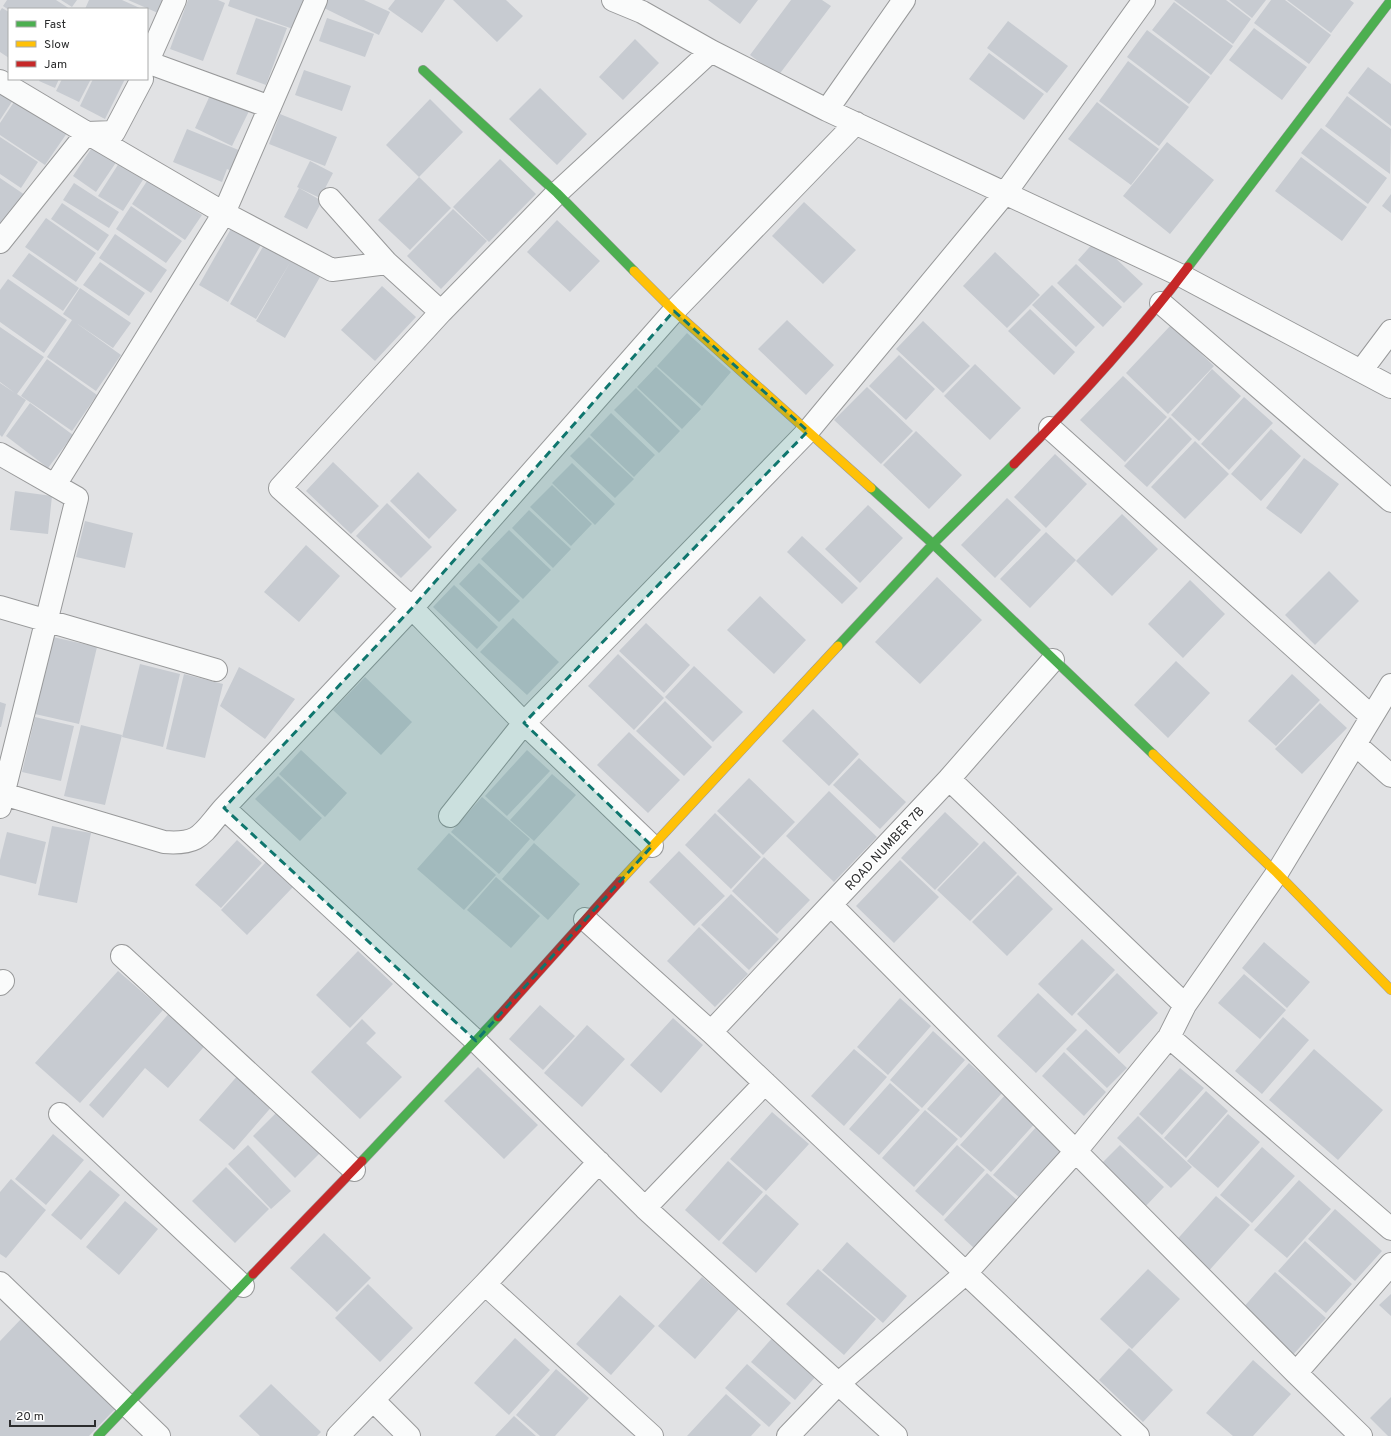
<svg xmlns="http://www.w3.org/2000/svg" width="1391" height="1436" viewBox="0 0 1391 1436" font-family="Overpass,sans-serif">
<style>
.building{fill:#c7cbd1}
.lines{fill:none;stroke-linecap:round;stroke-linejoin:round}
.street-casing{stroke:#98999a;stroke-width:24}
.fast-casing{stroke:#98999a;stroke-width:10}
.slow-casing{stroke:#98999a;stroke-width:10}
.jam-casing{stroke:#98999a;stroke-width:10}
.street{stroke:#fafbfb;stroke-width:22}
.fast{stroke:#4caf50;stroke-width:9}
.slow{stroke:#ffc107;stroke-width:9}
.jam{stroke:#c62828;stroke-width:9}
.marked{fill:#0f766e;fill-opacity:0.2;stroke:#0f766e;stroke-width:3;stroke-dasharray:8 5;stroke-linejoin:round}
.labels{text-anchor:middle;stroke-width:3;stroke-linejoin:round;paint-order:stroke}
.street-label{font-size:13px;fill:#2b2c2d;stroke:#fff}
</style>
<rect width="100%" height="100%" fill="#e1e2e4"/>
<path class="building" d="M 7,0 L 56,0 L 70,9 L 9,10 L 3,6 Z
M 61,0 L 77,0 L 72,7 Z
M 89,0 L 122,0 L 142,9 L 85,9 Z
M 128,0 L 163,0 L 158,13 Z
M 188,0 L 218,0 L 225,3 L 203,61 L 170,49 Z
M 230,0 L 304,0 L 293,29 L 228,6 Z
M 328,0 L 364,0 L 390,12 L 379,35 L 324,8 Z
M 395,0 L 445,0 L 422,33 L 388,9 Z
M 453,0 L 506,0 L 523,16 L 497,42 Z
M 708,0 L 758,0 L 740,24 Z
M 791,0 L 822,0 L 831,6 L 778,76 L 750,55 Z
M 1174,0 L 1226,0 L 1251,19 L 1233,44 Z
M 1229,0 L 1266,0 L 1252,18 Z
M 1271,0 L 1285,0 L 1331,35 L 1309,64 L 1254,23 Z
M 1287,0 L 1350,0 L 1354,3 L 1331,33 Z
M 1174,2 L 1233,46 L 1211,75 L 1152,30 Z
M 2,8 L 9,12 L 9,58 L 0,52 L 0,11 Z
M 256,18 L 287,28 L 266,85 L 236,74 Z
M 327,18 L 374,34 L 365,57 L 319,41 Z
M 1008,21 L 1068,66 L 1047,93 L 987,48 Z
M 1254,28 L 1307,67 L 1282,100 L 1229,60 Z
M 1147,30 L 1210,77 L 1189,104 L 1127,57 Z
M 635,39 L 659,63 L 623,100 L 599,77 Z
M 989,53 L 1044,94 L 1024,120 L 969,79 Z
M 1128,61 L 1189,107 L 1159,146 L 1099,101 Z
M 1368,67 L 1391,84 L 1391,126 L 1348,93 Z
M 304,70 L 351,86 L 342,111 L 295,95 Z
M 40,79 L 59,79 L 55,88 L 39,81 Z
M 62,79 L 91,79 L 79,102 L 56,91 Z
M 93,79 L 125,79 L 105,119 L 80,106 Z
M 540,88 L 587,134 L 557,165 L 509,119 Z
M 0,91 L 13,100 L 0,120 Z
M 212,91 L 250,109 L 232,146 L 195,128 Z
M 1347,96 L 1391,129 L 1390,174 L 1325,126 Z
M 16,99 L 67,133 L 45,165 L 0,135 L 0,123 Z
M 430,99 L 463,132 L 419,177 L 451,208 L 410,250 L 378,220 L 419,177 L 386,145 Z
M 1097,102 L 1159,149 L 1131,185 L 1068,139 Z
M 280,114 L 337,137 L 325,166 L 269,144 Z
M 1321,128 L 1387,178 L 1368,204 L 1301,153 Z
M 187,129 L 241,151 L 232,171 L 227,169 L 222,182 L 173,162 Z
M 0,137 L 38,162 L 21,188 L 0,174 Z
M 1167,142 L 1214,180 L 1170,234 L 1123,196 Z
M 95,143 L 119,158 L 96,192 L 73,176 Z
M 1301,157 L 1367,207 L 1342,241 L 1275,191 Z
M 500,159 L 536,194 L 489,242 L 453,207 Z
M 121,160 L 146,175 L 123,211 L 98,196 Z
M 310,161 L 333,173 L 320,198 L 297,187 Z
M 0,178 L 25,195 L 4,226 L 0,223 Z
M 149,178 L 202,215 L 185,240 L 132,204 Z
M 74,183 L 119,212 L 109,228 L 63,200 Z
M 299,188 L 322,201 L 307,229 L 284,217 Z
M 1391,194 L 1391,213 L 1382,206 Z
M 804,202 L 856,250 L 823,284 L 772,236 Z
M 62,203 L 109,235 L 98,251 L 51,219 Z
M 131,206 L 182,241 L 166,263 L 116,229 Z
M 453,209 L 487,241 L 441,289 L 407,256 Z
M 46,218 L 96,253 L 76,282 L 25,247 Z
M 557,220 L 600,261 L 570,292 L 527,252 Z
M 232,227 L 262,243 L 228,302 L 199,285 Z
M 115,234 L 167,270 L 151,293 L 99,258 Z
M 1096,240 L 1143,284 L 1124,303 L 1078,260 Z
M 264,245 L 291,261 L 256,319 L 230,304 Z
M 995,252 L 1040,295 L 1007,328 L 963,286 Z
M 29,253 L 79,288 L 63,311 L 12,276 Z
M 291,261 L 320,277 L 285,338 L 256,321 Z
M 100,262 L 145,293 L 129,316 L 83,285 Z
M 1076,264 L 1122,307 L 1103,327 L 1057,283 Z
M 8,279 L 67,320 L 44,353 L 0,322 L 0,290 Z
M 1052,285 L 1095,327 L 1076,347 L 1032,305 Z
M 382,286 L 416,317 L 375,361 L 341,330 Z
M 80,288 L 131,323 L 113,348 L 63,314 Z
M 1030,309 L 1075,352 L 1054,375 L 1008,331 Z
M 72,320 L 121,355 L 96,391 L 47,357 Z
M 787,320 L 834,365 L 806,395 L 758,349 Z
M 923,321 L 970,366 L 943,393 L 896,349 Z
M 1171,325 L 1214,366 L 1168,414 L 1126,373 Z
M 0,327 L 44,357 L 17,394 L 26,400 L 2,437 L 0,435 L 0,383 L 15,393 L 0,382 Z
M 687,333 L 731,372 L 702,406 L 657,366 Z
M 899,355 L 935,389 L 906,420 L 869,386 Z
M 47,359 L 97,395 L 72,431 L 21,396 Z
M 975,364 L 1021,408 L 990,440 L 944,396 Z
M 656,367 L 701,409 L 682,429 L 637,387 Z
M 1212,369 L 1241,396 L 1199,441 L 1171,415 Z
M 1123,376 L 1167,417 L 1125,462 L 1080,420 Z
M 867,387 L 913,431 L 881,464 L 834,420 Z
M 636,388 L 680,431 L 659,453 L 614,410 Z
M 1244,397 L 1273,423 L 1229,470 L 1201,444 Z
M 30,403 L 73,435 L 48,468 L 6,436 Z
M 611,413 L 655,455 L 634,477 L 590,435 Z
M 1170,417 L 1192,439 L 1147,487 L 1124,466 Z
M 1271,429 L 1301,456 L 1261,501 L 1231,474 Z
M 916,431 L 962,475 L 929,509 L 883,465 Z
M 589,437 L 634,479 L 615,498 L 570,456 Z
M 1195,441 L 1229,474 L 1185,519 L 1151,487 Z
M 1055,454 L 1087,484 L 1046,528 L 1014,497 Z
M 1304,458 L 1339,484 L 1301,534 L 1266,508 Z
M 333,462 L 379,506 L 351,534 L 306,491 Z
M 572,463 L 615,504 L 595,525 L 552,483 Z
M 418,472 L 457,510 L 429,539 L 390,501 Z
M 552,485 L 592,524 L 571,546 L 530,507 Z
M 15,491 L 52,496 L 48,534 L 10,530 Z
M 1007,498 L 1041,530 L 995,578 L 961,545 Z
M 387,503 L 432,547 L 401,578 L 356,536 Z
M 868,505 L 903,538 L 860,583 L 825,549 Z
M 529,510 L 571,549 L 553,568 L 512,528 Z
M 1122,514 L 1158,549 L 1112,596 L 1076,561 Z
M 85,521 L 133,533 L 125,568 L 76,557 Z
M 509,530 L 551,570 L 523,599 L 481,559 Z
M 1046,532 L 1076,560 L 1030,608 L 1000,579 Z
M 802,536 L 858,588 L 842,604 L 787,552 Z
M 306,545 L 340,576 L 299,622 L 264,592 Z
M 479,563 L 520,601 L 499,622 L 459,584 Z
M 1329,571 L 1359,601 L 1315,645 L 1285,615 Z
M 937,577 L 982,620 L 920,684 L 875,642 Z
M 1190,580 L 1225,614 L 1183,658 L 1148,624 Z
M 454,585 L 498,627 L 477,649 L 433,607 Z
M 760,596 L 806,640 L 774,674 L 727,630 Z
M 513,618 L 559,662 L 527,695 L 480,652 Z
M 646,623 L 690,665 L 664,693 L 619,651 Z
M 53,637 L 97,647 L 79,724 L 35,714 Z
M 618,654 L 664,698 L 634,730 L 588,686 Z
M 1176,661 L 1210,693 L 1168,738 L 1134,705 Z
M 140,664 L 180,674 L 163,747 L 122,737 Z
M 694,666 L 743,712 L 713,742 L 665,697 Z
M 239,667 L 295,699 L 265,739 L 220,706 Z
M 184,674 L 223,684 L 205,758 L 166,749 Z
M 1292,674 L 1320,700 L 1276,746 L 1248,721 Z
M 365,677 L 412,722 L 381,755 L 333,710 Z
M 665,701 L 712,747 L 684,776 L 636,731 Z
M 0,702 L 6,704 L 1,727 L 0,727 Z
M 1320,703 L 1347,728 L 1302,774 L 1275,749 Z
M 813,709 L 859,754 L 829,786 L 782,741 Z
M 35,717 L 74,726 L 61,781 L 22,772 Z
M 81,725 L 122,735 L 105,805 L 64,796 Z
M 629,732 L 680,780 L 648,813 L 597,765 Z
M 301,750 L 347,793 L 325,817 L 279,774 Z
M 527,750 L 550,771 L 507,816 L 485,796 Z
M 859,758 L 906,802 L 880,829 L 833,785 Z
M 552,774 L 576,795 L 534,841 L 510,820 Z
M 278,776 L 322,818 L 300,841 L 255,799 Z
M 749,778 L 795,822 L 763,855 L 717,811 Z
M 829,791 L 877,837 L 834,882 L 786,836 Z
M 482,797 L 530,839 L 499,874 L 451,832 Z
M 945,812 L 979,844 L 935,890 L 901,858 Z
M 715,813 L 761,857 L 731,889 L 685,845 Z
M 52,826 L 91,833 L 77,903 L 38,895 Z
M 7,832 L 46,842 L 36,884 L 0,875 L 0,860 Z
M 449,833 L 496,875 L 464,910 L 417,869 Z
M 237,840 L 262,863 L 221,908 L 195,885 Z
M 984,841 L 1017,873 L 970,921 L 937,890 Z
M 534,843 L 580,884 L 548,920 L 502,879 Z
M 679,851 L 725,896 L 694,926 L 649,882 Z
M 764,857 L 810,900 L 777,934 L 732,891 Z
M 900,860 L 939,897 L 894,943 L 856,906 Z
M 266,862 L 293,887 L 247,935 L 221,910 Z
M 1018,875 L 1053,909 L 1007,956 L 972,922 Z
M 496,877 L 540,916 L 511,948 L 467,910 Z
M 731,894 L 779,939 L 749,970 L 701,925 Z
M 699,927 L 748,974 L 715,1007 L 667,961 Z
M 1082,939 L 1115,970 L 1072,1016 L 1038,984 Z
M 1264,942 L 1310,982 L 1287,1008 L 1242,968 Z
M 358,951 L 393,984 L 350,1028 L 316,995 Z
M 118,971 L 163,1010 L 80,1103 L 35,1063 Z
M 1117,973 L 1158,1013 L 1119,1054 L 1077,1014 Z
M 1244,974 L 1286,1010 L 1260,1039 L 1218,1003 Z
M 1038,993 L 1077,1030 L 1036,1073 L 997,1036 Z
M 900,998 L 931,1026 L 888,1075 L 857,1047 Z
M 540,1005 L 575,1036 L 543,1070 L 509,1039 Z
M 172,1010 L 209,1041 L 168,1088 L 145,1068 L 103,1118 L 89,1105 Z
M 1283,1017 L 1309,1040 L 1262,1094 L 1235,1071 Z
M 673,1018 L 703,1045 L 661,1093 L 630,1065 Z
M 362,1019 L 376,1033 L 366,1043 L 402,1077 L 360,1119 L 311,1072 Z
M 587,1025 L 625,1059 L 582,1107 L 544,1073 Z
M 1086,1029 L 1127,1068 L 1107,1088 L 1066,1049 Z
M 933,1031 L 965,1060 L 922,1108 L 890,1080 Z
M 854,1049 L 887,1077 L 844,1126 L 811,1096 Z
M 1314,1049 L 1383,1110 L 1338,1160 L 1269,1100 Z
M 1064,1052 L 1106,1092 L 1084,1116 L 1042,1076 Z
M 969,1063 L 1002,1093 L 961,1138 L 927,1109 Z
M 478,1067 L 538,1125 L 504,1159 L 444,1101 Z
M 1180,1068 L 1204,1088 L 1162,1135 L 1139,1114 Z
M 239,1074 L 274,1104 L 234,1150 L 199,1120 Z
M 890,1083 L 920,1110 L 879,1155 L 849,1129 Z
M 1206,1091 L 1228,1111 L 1186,1158 L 1164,1138 Z
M 1007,1093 L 1038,1120 L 991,1172 L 960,1145 Z
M 280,1109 L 322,1151 L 295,1178 L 253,1136 Z
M 925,1110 L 958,1139 L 914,1187 L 882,1158 Z
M 772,1112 L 809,1144 L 766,1191 L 730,1159 Z
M 1228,1114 L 1260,1142 L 1218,1188 L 1187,1161 Z
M 1138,1116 L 1192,1167 L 1171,1188 L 1117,1138 Z
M 1038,1125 L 1064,1149 L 1020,1198 L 993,1175 Z
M 53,1134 L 84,1160 L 46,1205 L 15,1179 Z
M 248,1145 L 291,1191 L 271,1209 L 228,1164 Z
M 957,1145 L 985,1170 L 943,1216 L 915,1191 Z
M 1120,1145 L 1164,1187 L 1143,1209 L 1098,1167 Z
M 1262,1147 L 1295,1176 L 1252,1223 L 1220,1195 Z
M 728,1161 L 763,1192 L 719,1241 L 685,1210 Z
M 226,1167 L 269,1209 L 235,1243 L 192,1201 Z
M 90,1170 L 120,1195 L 81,1240 L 51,1215 Z
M 987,1173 L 1017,1200 L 974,1248 L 944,1220 Z
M 11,1179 L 46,1210 L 6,1258 L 0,1254 L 0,1192 Z
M 1299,1180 L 1331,1209 L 1287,1258 L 1254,1230 Z
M 766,1194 L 799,1224 L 756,1273 L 722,1243 Z
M 1216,1196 L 1250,1225 L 1206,1274 L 1173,1244 Z
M 125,1201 L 158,1229 L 119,1275 L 86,1247 Z
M 1335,1209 L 1382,1251 L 1355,1281 L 1308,1239 Z
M 324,1233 L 371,1278 L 337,1312 L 290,1268 Z
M 1305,1241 L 1352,1284 L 1326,1313 L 1278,1271 Z
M 847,1242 L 907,1296 L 883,1323 L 822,1270 Z
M 818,1269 L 876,1319 L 844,1355 L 786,1304 Z
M 1148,1269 L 1180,1299 L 1132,1349 L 1100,1319 Z
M 1275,1272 L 1326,1318 L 1292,1356 L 1241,1310 Z
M 702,1277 L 739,1309 L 695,1359 L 658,1326 Z
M 368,1284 L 413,1328 L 380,1362 L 335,1318 Z
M 1391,1294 L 1391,1316 L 1379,1305 Z
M 620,1295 L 655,1326 L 611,1375 L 576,1344 Z
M 22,1318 L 117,1407 L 89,1436 L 0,1436 L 0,1341 Z
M 774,1336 L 817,1375 L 795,1400 L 751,1362 Z
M 515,1338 L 550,1370 L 509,1415 L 474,1383 Z
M 1129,1348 L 1173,1390 L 1143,1422 L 1099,1380 Z
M 1253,1360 L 1291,1394 L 1253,1436 L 1233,1436 L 1206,1413 Z
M 747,1364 L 791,1403 L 769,1427 L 725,1388 Z
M 556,1369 L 589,1398 L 555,1436 L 540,1436 L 516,1415 Z
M 271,1384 L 321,1432 L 317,1436 L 260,1436 L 239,1416 Z
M 726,1394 L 761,1425 L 751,1436 L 687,1436 Z
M 1391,1397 L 1391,1436 L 1388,1436 L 1370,1418 Z
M 514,1416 L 536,1436 L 495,1436 Z"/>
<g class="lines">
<defs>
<path id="street" d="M 613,0 L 642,12 L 711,51 L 827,110 L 1182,276 L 1391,387
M 147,62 L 270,107
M 147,63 L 175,0
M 0,81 L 87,133 L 0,242
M 827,110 L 904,0
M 87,133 L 224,213 L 332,270 L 387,263
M 87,133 L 114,132 L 142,79
M 330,199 L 387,263 L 441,312
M 1161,303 L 1391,501
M 1361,371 L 1391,331
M 1050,428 L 1371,716
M 0,454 L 77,498 L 0,807
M 55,485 L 224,213 L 316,0
M 0,607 L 216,670
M 1356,745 L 1391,776
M 949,779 L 1185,1005
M 0,793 L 164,842 C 201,845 202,833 224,808 L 412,608 L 674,311 L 856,123
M 224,808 L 476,1041 L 645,1208 L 896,1436
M 450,816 L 524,723 L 808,431 L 1006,192 L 1144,0
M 652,846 L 524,723 L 412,608 L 280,488 L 441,312 L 557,193 L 711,51
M 831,905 L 1296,1373 L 1361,1436
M 585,919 L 711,1032 L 1138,1436
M 122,956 L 354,1170
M 0,984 L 3,981
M 711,1032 L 949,779 L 1053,660
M 1169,1037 L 1391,1229
M 60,1114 L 243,1286
M 645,1208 L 765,1083
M 0,1283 L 159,1436
M 485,1284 L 652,1436
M 1296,1373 L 1391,1264
M 374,1401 L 409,1436
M 338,1436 L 485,1284 L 599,1162
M 788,1436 L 838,1384 L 966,1273 L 1076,1151 L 1169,1037 L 1185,1005 L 1277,873 L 1391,685"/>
<path id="fast" d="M 423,70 L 557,193 L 634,271
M 1188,267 L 1391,0
M 871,488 L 933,544 L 1153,754
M 838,646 L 933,544 L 1014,464
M 362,1161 L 498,1017
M 98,1436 L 253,1274"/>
<path id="slow" d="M 634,271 L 674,311 L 871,488
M 1153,754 L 1277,873 L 1391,990
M 620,881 L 838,646"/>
<path id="jam" d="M 1014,464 C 1076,402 1136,336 1188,267
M 498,1017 L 620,881
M 253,1274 L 362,1161"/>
</defs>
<use href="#street" class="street-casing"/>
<use href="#fast" class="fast-casing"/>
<use href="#slow" class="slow-casing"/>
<use href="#jam" class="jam-casing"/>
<use href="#street" class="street"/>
<use href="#fast" class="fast"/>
<use href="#slow" class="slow"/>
<use href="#jam" class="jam"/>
</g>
<path class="marked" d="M 674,311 L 808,431 L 524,723 L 652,846 L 476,1041 L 224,808 L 412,608 Z"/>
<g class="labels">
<g class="street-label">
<text transform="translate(884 848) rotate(-47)" y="5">ROAD NUMBER 7B</text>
</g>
</g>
<rect x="8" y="8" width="140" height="72" fill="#ffffff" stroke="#aaabab"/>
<rect x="16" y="21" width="20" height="6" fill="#4caf50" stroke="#aaabab"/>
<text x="44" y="28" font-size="12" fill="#2b2c2d">Fast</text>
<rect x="16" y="41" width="20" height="6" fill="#ffc107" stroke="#aaabab"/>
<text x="44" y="48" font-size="12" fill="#2b2c2d">Slow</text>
<rect x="16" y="61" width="20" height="6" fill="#c62828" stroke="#aaabab"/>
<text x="44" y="68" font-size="12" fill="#2b2c2d">Jam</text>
<path d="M10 1420v6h85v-6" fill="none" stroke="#2b2c2d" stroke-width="2"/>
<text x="16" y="1420" font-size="12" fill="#2b2c2d" stroke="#ffffff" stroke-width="3" paint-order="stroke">20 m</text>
</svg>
